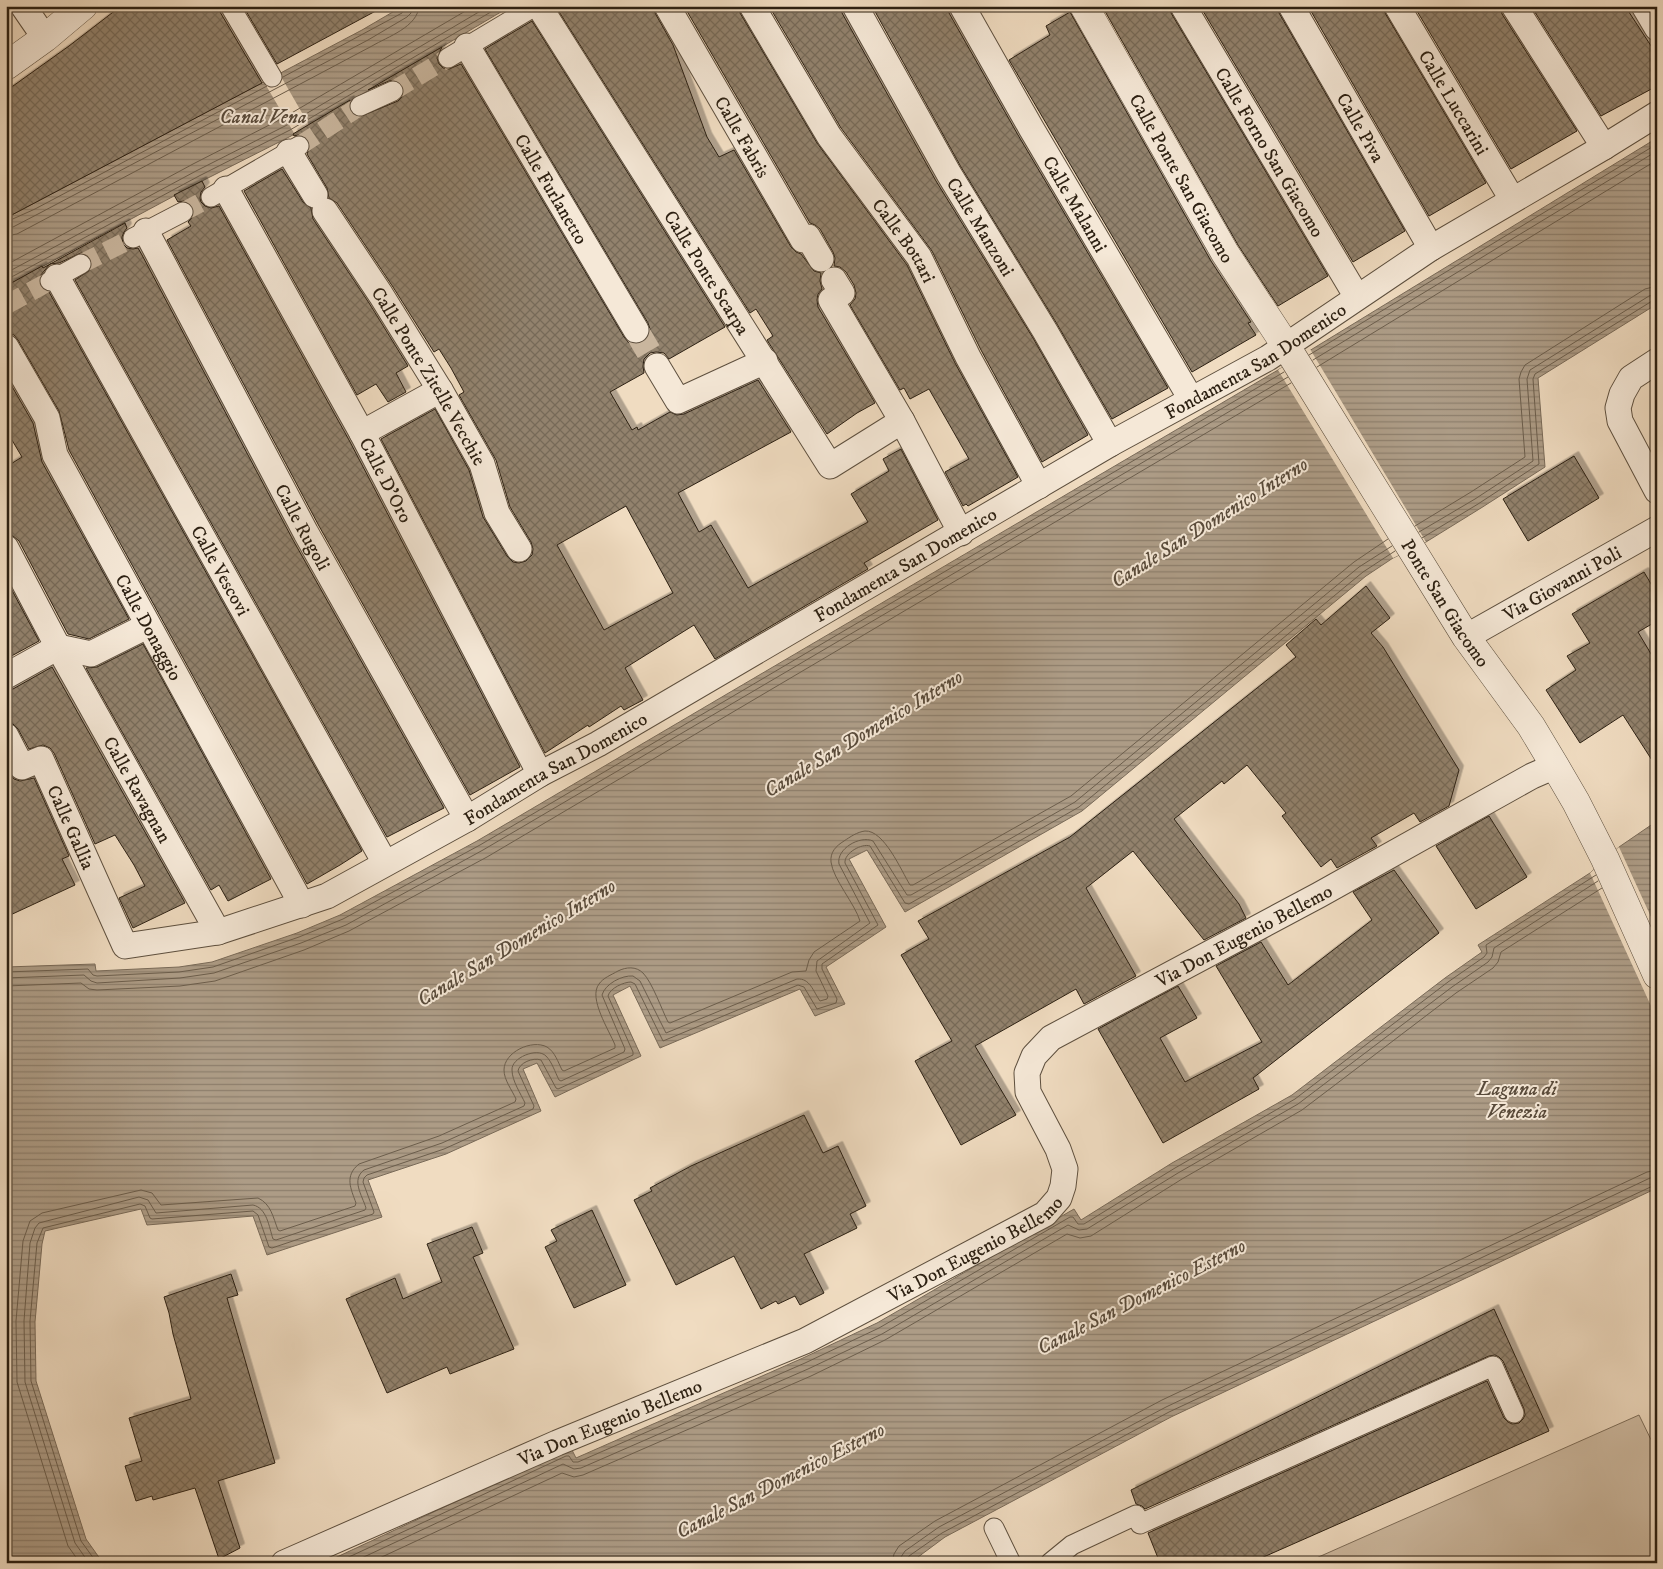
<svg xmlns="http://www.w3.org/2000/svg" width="1663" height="1569" viewBox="0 0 1663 1569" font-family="'IM FELL DW Pica',serif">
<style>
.pitch{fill:#cfbca3;stroke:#7e6e5a}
.water{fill:url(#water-rules);stroke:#796a58}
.pier{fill:#f0dcc1}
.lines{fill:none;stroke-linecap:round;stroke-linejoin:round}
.shore{stroke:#6c5e4c;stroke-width:1}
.building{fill:url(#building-cross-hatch);stroke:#2c2012;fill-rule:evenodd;filter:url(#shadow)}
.pedestrian-tunnel{stroke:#c9b69e;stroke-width:19;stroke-dasharray:19 9;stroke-linecap:butt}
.minor-tunnel{stroke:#c9b69e;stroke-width:25;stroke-dasharray:25 12;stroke-linecap:butt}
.pedestrian-casing{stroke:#5d4f3e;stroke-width:21}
.minor-casing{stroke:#5d4f3e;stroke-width:27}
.tertiary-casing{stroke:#5d4f3e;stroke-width:29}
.pedestrian{stroke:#f5e8d7;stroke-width:19}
.minor{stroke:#f5e8d7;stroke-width:25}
.tertiary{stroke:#f5e8d7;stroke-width:28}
.labels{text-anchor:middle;stroke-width:4;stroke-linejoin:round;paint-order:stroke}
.street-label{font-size:19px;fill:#2c2012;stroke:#f5e8d7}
.water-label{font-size:20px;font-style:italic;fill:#594b3b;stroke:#f5e8d7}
</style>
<defs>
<pattern id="water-rules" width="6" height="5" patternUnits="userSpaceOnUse" patternTransform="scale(1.25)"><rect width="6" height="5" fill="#ad9c86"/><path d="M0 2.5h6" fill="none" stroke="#8d7f6c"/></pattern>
<pattern id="building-cross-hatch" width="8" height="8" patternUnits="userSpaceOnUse" patternTransform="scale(1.25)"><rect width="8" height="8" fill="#92826d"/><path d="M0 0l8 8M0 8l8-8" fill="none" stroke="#776a58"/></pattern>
<filter id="shadow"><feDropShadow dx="4.5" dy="-4.5" stdDeviation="0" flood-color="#0004"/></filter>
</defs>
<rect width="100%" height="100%" fill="#f0dcc1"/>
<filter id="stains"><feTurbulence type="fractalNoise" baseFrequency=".004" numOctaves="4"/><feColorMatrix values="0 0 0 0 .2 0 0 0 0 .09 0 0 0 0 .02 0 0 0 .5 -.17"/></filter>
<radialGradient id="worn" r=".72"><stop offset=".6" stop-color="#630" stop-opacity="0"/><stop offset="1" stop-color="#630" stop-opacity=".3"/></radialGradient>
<path class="pitch" d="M 1639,1415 L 1657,1452 L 1657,1563 L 1305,1563 Z"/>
<path class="water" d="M 403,6 L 511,6 L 293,135 L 202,181 L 6,286 L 6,218 L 362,30 Z
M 1657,138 L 1657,304 L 1538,378 L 1545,467 L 1481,508 L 1426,542 L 1393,558 L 1366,576 L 1082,811 L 905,912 L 867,850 L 849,859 L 886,927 L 826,967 L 845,1004 L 815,1016 L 800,989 L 660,1048 L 630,986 L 613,995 L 641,1056 L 555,1097 L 537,1063 L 523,1069 L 541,1111 L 446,1154 L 368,1180 L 382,1217 L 267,1255 L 253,1216 L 147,1225 L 141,1209 L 45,1231 L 42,1244 L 35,1322 L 36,1381 L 86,1539 L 103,1563 L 6,1563 L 6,967 L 95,964 L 96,971 L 179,967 L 212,962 L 297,933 L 340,915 L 477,841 L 1278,370 Z
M 1657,821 L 1657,1188 L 1171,1417 L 945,1537 L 910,1563 L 324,1563 L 571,1448 L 576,1458 L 803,1358 L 877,1323 L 1074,1209 L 1081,1220 L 1172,1163 L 1292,1095 L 1445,978 L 1482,952 L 1478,945 L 1590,873 L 1619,847 Z"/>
<path class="pier" d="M 279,73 L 309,125 L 294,133 L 264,82 Z
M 1310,349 L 1426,542 L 1393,558 L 1278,370 Z
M 1619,847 L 1657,930 L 1657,1019 L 1590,873 Z"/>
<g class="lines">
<path class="shore" d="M 283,77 L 402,13 L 405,6
M 6,222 L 35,209 L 267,86
M 6,229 L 13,227 L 38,214 L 368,40 L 407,17 L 411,13 L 412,6
M 6,236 L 17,234 L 372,46 C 387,37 418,27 419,6
M 6,265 L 193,164 L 283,118 L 474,6
M 6,273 L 196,171 L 287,125 L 489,6
M 6,280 L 199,176 L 290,130 L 501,6
M 1309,355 L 1657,144
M 1313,360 L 1657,151
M 1317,367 L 1657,160
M 1415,526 L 1471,492 L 1525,457 L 1519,379 L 1521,372 L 1525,365 L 1645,289 L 1657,286
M 1419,532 L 1475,499 L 1533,461 L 1527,379 L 1530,370 L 1649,296 L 1657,294
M 1422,538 L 1478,504 L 1539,464 L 1533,379 L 1535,374 L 1652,301 L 1657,300
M 6,972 L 88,969 L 93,975 L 97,976 L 179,972 L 213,967 L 299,937 L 343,919 L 480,845 L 1284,372
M 6,978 L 84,975 L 91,981 L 97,983 L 180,978 L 214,973 L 301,943 L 346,925 L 483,850 L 1288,377
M 6,986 L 81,983 L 89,989 L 97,990 L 180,986 L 215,981 L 304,950 L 349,931 L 487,857 L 1291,383
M 80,1563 L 68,1546 L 17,1382 L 16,1321 L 23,1241 L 30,1221 L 42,1213 L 141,1190 L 152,1193 L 161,1205 L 258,1198 C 271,1204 273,1217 278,1230 L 280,1231 L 355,1206 L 356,1203 C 351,1189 344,1176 359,1164 L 439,1136 L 515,1102 L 516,1099 C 512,1090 504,1080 504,1070 C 504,1052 532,1039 547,1047 C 555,1052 558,1062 562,1070 L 564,1071 L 615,1048 L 615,1045 C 609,1030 588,998 599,984 C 603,978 611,975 618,971 C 626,967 636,966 643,973 C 652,982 662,1010 668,1022 L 670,1023 L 792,972 L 806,971 L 809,960 L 814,952 L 860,921 C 855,904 833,879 831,862 C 830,852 836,846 844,841 C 850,837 857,832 865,831 C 884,830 901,870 910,885 L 913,885 L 1071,796 L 1354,562 L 1388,539
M 89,1563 L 75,1543 L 25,1382 L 24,1321 L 30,1243 L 35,1228 L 39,1223 L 139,1197 L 148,1200 L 156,1213 L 253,1205 C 267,1208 269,1227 273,1239 L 276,1240 L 365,1210 L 366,1208 C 362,1195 351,1180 364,1170 L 442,1143 L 524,1106 L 525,1103 C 521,1094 512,1081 512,1070 C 511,1058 537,1047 546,1056 C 552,1062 555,1072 559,1080 L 561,1081 L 624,1052 L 625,1049 L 602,995 C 605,984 622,975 633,976 L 640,981 L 666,1033 L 797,979 C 810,978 813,991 820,1001 L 827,999 L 828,996 L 816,971 L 817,961 L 870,923 L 839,864 C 836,849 860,835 873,841 L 907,895 L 911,895 L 1075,802 L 1359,567 L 1392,546
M 97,1563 L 81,1541 L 31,1381 L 30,1321 L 37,1243 L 43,1228 L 140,1204 L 145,1206 L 150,1218 L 152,1219 L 253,1211 L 258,1215 L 269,1247 L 272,1248 L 373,1214 L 374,1212 L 363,1182 L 364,1178 L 367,1175 L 444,1149 L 533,1109 L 534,1106 L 518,1071 C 519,1063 533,1057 541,1060 L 556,1088 L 558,1089 L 633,1055 L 633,1052 L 608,996 C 610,988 624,982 631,982 L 635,984 L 663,1041 L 798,985 L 804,987 L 817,1009 L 836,1003 L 837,999 L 822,969 L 822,964 L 878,925 L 845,863 C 844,853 862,843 870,846 L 905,903 L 909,904 L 1079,807 L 1363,572 L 1395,551
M 336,1563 L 566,1456 L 569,1456 L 573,1462 L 578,1462 L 805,1363 L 879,1328 L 1070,1217 L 1073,1217 L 1078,1224 L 1084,1224 L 1175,1168 L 1295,1099 L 1448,982 L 1484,957 L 1487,953 L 1486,945 L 1596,875
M 351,1563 L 563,1464 L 574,1469 L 581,1468 L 808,1369 L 882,1334 L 1068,1225 L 1079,1230 L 1087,1229 L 1178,1173 L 1298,1104 L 1452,987 L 1488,962 L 1492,957 L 1494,948 L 1598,881
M 369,1563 L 562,1473 L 574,1477 L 583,1475 L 811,1376 L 885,1340 L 1067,1234 L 1080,1238 L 1091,1236 L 1182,1179 L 1302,1110 L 1456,993 L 1493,968 L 1498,962 L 1501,952 L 1602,888
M 892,1563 L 894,1554 L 899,1546 L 935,1521 L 1162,1400 L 1647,1172 L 1657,1170
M 900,1563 L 901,1557 L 905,1551 L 939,1527 L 1166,1407 L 1650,1178 L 1657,1177
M 906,1563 L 909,1556 L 942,1533 L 1169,1412 L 1657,1184"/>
</g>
<path class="building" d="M 121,6 L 219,6 L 220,12 L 262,83 L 6,218 L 6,91 L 69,46 Z
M 243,6 L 385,6 L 277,64 Z
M 653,6 L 655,13 L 673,45 L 707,137 L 719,157 L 734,150 L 791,247 L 796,252 L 801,254 L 814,271 L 821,273 L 820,281 L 822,289 L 818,294 L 817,300 L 818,307 L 875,403 L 857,413 L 827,434 L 767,340 L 773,336 L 756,309 L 750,313 L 556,7 Z
M 684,6 L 738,6 L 740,13 L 817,143 L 907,265 L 955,363 L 1018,477 L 968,506 L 966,504 L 963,506 L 945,472 L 969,459 L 929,389 L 910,399 L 904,388 L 900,390 L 850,305 L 855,299 L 856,293 L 854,285 L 846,272 L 840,267 L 834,266 L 835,258 L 833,252 L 820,229 L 815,225 L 810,223 Z
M 769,6 L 841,6 L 842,13 L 936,181 L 1033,338 L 1088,435 L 1042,462 L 981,350 L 932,251 L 841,128 Z
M 872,6 L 948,6 L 949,13 L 1018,135 L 1168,388 L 1112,419 L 1057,324 L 961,167 Z
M 1102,6 L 1169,6 L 1171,13 L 1328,276 L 1278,306 L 1238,245 Z
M 1200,6 L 1277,6 L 1279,13 L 1405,231 L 1353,262 Z
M 1308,6 L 1383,6 L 1385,13 L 1486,183 L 1429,216 Z
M 1414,6 L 1500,6 L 1502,14 L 1577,131 L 1511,169 Z
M 1531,6 L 1625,6 L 1657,55 L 1657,86 L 1601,116 Z
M 1070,12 L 1211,261 L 1251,322 L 1248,323 L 1256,335 L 1192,372 L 1009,60 L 1050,35 L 1046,26 Z
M 532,21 L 725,327 L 669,359 L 664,353 L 656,352 L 650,353 L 644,359 L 643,366 L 644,373 L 610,392 L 632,430 L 637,427 L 638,430 L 670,412 L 677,415 L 684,414 L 758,380 L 791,432 L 678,493 L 699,532 L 711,525 L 748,588 L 868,522 L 851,494 L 889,471 L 883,459 L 901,449 L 938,520 L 864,563 L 868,569 L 715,659 L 694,625 L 625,668 L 643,700 L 624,710 L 621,706 L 589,727 L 588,725 L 545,753 L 381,439 L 435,409 L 469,470 L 483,517 L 507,556 L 513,562 L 519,563 L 526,561 L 532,555 L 533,549 L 531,542 L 510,507 L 496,460 L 459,395 L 464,392 L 451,368 L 439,349 L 434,352 L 393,287 L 337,203 L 329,198 L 327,188 L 307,154 L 310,146 L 308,140 L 304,136 L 298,135 L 294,136 L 293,134 L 350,100 L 349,105 L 350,111 L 354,115 L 359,117 L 398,101 L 402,97 L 404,92 L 403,86 L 399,82 L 395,80 L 389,81 L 368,90 L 442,47 L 437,58 L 439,64 L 443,68 L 449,69 L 461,64 L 624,337 L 629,343 L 637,344 L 643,343 L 649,337 L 650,329 L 648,323 L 485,49 ZM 626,506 L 673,593 L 604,630 L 557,545 Z
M 282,169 L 303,202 L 311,208 L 313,219 L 369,303 L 408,366 L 396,373 L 406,392 L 388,402 L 376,384 L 357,395 L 244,191 Z
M 202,181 L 205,187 L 201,192 L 200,198 L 201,202 L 205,206 L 211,208 L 219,206 L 349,440 L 520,767 L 470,795 L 319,526 L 167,240 L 191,226 L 188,222 L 192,218 L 194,213 L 193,207 L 189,203 L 184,201 L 178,202 L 174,195 Z
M 125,223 L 127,228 L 124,232 L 122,237 L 123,244 L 127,248 L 133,249 L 138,248 L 142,255 L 293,540 L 444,808 L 387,837 L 75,280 L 90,270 L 92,264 L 91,258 L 86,254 L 81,253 L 59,263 L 50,264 L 40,276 L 39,281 L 40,286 L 44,290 L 49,292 L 362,851 L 340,865 L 307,884 L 69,450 L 59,411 L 18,340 L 14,335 L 6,333 L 6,286 L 42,266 L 43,268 Z
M 6,376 L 33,423 L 42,462 L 129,619 L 89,639 L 68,634 L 19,541 L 13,536 L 6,534 L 6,467 L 22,457 L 6,430 Z
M 1574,456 L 1599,498 L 1528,541 L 1503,499 Z
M 1644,572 L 1657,594 L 1657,621 L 1638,632 L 1657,664 L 1657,768 L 1623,715 L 1580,743 L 1546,690 L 1576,670 L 1567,656 L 1590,643 L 1572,614 Z
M 6,579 L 39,641 L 6,659 Z
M 1366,586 L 1390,618 L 1371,633 L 1383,647 L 1459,770 L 1449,806 L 1420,822 L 1414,813 L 1371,838 L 1377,846 L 1337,868 L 1331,859 L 1321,867 L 1282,816 L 1286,813 L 1247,765 L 1224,784 L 1222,781 L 1174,819 L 1239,904 L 1246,918 L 1204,940 L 1133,851 L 1086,888 L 1136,976 L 1084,1004 L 1076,989 L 975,1046 L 1016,1115 L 961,1145 L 915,1061 L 952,1041 L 901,955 L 929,939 L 918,921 L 1070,837 L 1296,657 L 1286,645 L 1316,619 L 1321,625 Z
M 143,644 L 271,879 L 228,901 L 219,885 L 211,890 L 86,668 L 97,667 Z
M 52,667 L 185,903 L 133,928 L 119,898 L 145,886 L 134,865 L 115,835 L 95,844 L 54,753 L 50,748 L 43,745 L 29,749 L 18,729 L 13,724 L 6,722 L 6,690 L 13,689 Z
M 6,768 L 14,779 L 20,781 L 34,778 L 69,856 L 62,859 L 75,885 L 6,917 Z
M 1489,816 L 1527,877 L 1476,909 L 1436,846 Z
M 1394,870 L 1439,933 L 1253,1078 L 1259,1089 L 1163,1143 L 1098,1029 L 1178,986 L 1197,1018 L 1160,1038 L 1185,1082 L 1262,1042 L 1216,966 L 1261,942 L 1288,985 L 1372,920 L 1353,892 Z
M 804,1115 L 823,1153 L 838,1146 L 866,1206 L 850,1214 L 857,1228 L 804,1254 L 824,1293 L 800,1305 L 795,1296 L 778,1304 L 776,1301 L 761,1309 L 734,1256 L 676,1285 L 634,1200 L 652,1191 L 650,1188 L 691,1166 Z
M 592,1210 L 626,1285 L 574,1308 L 545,1247 L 557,1241 L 551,1230 Z
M 472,1227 L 483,1253 L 473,1257 L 514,1349 L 450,1374 L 447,1367 L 387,1393 L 346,1299 L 395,1278 L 403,1299 L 442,1282 L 427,1244 Z
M 231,1274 L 238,1295 L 227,1298 L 275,1463 L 218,1481 L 240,1548 L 219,1559 L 195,1488 L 153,1500 L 152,1496 L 136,1501 L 125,1466 L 142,1461 L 129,1418 L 191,1399 L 173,1334 L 169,1313 L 164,1297 Z
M 1494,1309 L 1549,1431 L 1250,1563 L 1160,1563 L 1148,1533 L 1487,1381 L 1504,1418 L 1508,1422 L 1512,1424 L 1519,1423 L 1523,1419 L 1525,1415 L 1524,1409 L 1503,1361 L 1499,1357 L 1495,1355 L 1489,1356 L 1145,1509 L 1142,1506 L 1136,1504 L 1131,1490 Z"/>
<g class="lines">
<path class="pedestrian-tunnel" d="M 393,91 L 448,58
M 299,146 L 360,106
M 183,212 L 211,197
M 81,264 L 133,238
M 6,305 L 50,281"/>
<path class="minor-tunnel" d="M 636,330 L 657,366"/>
<defs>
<path id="pedestrian" d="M 230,6 L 272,77
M 448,58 L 535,6
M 360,106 L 393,91
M 211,197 L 299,146
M 133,238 L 183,212
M 50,281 L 81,264
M 994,1528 L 1011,1563
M 1050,1563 L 1072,1545 L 1136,1515 L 1140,1524 L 1493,1366 L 1514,1413"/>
<g id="minor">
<path d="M 23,6 L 45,38"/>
<path id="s1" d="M 539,6 L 830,466 L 902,421"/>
<path id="s2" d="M 667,6 L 803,240 L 808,237 L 821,259"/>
<path id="s3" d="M 752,6 L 829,136 L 919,257 L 968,357 L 1039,486"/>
<path id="s4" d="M 855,6 L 949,174 L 1045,331 L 1110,444"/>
<path id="s5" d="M 962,6 L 1031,128 L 1191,399"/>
<path id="s6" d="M 1183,6 L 1357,297"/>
<path id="s7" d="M 1291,6 L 1431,248"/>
<path id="s8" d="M 1397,6 L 1512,199"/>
<path d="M 1514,6 L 1604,147"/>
<path d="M 1644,6 L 1657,28"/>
<path id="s9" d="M 467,46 L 636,330"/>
<path d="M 289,152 L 315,195"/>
<path id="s10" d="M 226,189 L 362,433 L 540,774"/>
<path id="s11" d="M 325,211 L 381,295 L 440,390 L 482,464 L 497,513 L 519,549"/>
<path id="s12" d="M 146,231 L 306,533 L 467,819"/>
<path id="s13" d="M 57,277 L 385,863"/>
<path d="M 834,280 L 842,293 L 831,300 L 902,421 L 961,533"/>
<path id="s14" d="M 6,347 L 47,418 L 55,455 L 302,905"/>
<path d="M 1657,361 L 1631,378 L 1622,394 L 1618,408 L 1620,421 L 1657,491"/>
<path d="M 657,366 L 678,401 L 765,361"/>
<path d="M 362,433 L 440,390"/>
<path id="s15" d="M 6,548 L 58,647 L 218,932"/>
<path id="s16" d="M 1466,637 L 1657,529"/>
<path d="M 6,676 L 58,647 L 91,654 L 147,626"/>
<path id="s17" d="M 6,736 L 22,767 L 41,759 L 125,946 L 218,932 L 327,896 L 467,819 L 540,774 L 598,744 L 1110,444 L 1268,358 L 1431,248 L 1604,147 L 1657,114"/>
<path id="s18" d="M 284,1563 L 557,1443 L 805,1341 L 1045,1214 L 1059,1198 L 1063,1186 L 1065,1169 L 1058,1149 L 1028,1092 L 1027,1073 L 1034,1056 L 1051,1038 L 1319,895 L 1532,776 L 1555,766"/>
</g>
<g id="tertiary">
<path id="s19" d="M 1084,6 L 1225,253 L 1286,346 L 1466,637 L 1531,726 L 1555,766 L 1576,802 L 1605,859 L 1657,975"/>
<path d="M 6,66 L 45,38 L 83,6"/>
</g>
</defs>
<use href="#pedestrian" class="pedestrian-casing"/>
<use href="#minor" class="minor-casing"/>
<use href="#tertiary" class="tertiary-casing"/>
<use href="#pedestrian" class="pedestrian"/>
<use href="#minor" class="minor"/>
<use href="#tertiary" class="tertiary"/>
</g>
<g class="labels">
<g class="street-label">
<text dy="7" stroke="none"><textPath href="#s8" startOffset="112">Calle Luccarini</textPath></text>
<text dy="7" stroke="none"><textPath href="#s7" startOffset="140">Calle Piva</textPath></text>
<text dy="7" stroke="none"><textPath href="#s2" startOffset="151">Calle Fabris</textPath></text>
<text dy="7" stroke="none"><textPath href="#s6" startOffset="170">Calle Forno San Giacomo</textPath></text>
<text dy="7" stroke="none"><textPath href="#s19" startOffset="198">Calle Ponte San Giacomo</textPath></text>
<text dy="7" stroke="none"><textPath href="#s9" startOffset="166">Calle Furlanetto</textPath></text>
<text dy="7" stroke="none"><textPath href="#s5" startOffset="228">Calle Malanni</textPath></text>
<text dy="7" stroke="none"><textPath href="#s4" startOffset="254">Calle Manzoni</textPath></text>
<text dy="7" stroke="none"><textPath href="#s3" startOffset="280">Calle Bottari</textPath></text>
<text dy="7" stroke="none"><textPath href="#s1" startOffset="315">Calle Ponte Scarpa</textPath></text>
<text dy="7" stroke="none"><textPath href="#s17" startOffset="1541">Fondamenta San Domenico</textPath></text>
<text dy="7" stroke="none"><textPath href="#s11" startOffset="195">Calle Ponte Zitelle Vecchie</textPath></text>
<text dy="7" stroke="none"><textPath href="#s10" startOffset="332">Calle D'Oro</textPath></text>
<text dy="7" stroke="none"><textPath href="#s12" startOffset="335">Calle Rugoli</textPath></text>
<text dy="7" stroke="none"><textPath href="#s17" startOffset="1136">Fondamenta San Domenico</textPath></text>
<text dy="7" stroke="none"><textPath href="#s13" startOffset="336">Calle Vescovi</textPath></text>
<text dy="7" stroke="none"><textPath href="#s16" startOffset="110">Via Giovanni Poli</textPath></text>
<text dy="7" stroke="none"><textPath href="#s19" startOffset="698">Ponte San Giacomo</textPath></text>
<text dy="7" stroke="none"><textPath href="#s14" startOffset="316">Calle Donaggio</textPath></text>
<text dy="7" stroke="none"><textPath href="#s17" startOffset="731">Fondamenta San Domenico</textPath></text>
<text dy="7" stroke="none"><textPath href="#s15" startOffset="275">Calle Ravagnan</textPath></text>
<text dy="7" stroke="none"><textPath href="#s17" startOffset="130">Calle Gallia</textPath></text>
<text dy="7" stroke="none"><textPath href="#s18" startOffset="1255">Via Don Eugenio Bellemo</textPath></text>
<text dy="7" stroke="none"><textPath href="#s18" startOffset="760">Via Don Eugenio Bellemo</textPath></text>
<text dy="7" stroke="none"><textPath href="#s18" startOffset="355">Via Don Eugenio Bellemo</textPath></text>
</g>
<g class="water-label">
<text x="263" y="123">Canal Vena</text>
<text transform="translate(1209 522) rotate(-32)" y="7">Canale San Domenico Interno</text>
<text transform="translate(863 733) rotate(-31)" y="7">Canale San Domenico Interno</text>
<text transform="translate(516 942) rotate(-31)" y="7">Canale San Domenico Interno</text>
<text x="1517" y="1095">Laguna di<tspan x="1517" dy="23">Venezia</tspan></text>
<text transform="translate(1141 1296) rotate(-27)" y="7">Canale San Domenico Esterno</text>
<text transform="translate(780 1480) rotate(-27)" y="7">Canale San Domenico Esterno</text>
</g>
</g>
<rect width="1663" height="1569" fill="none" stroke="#f0dcc1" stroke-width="25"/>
<rect x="8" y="8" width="1648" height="1554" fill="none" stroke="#2c2012" stroke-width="2.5"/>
<rect x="12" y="12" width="1638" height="1544" fill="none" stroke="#2c2012"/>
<rect width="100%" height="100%" filter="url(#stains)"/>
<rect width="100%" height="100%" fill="url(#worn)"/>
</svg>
